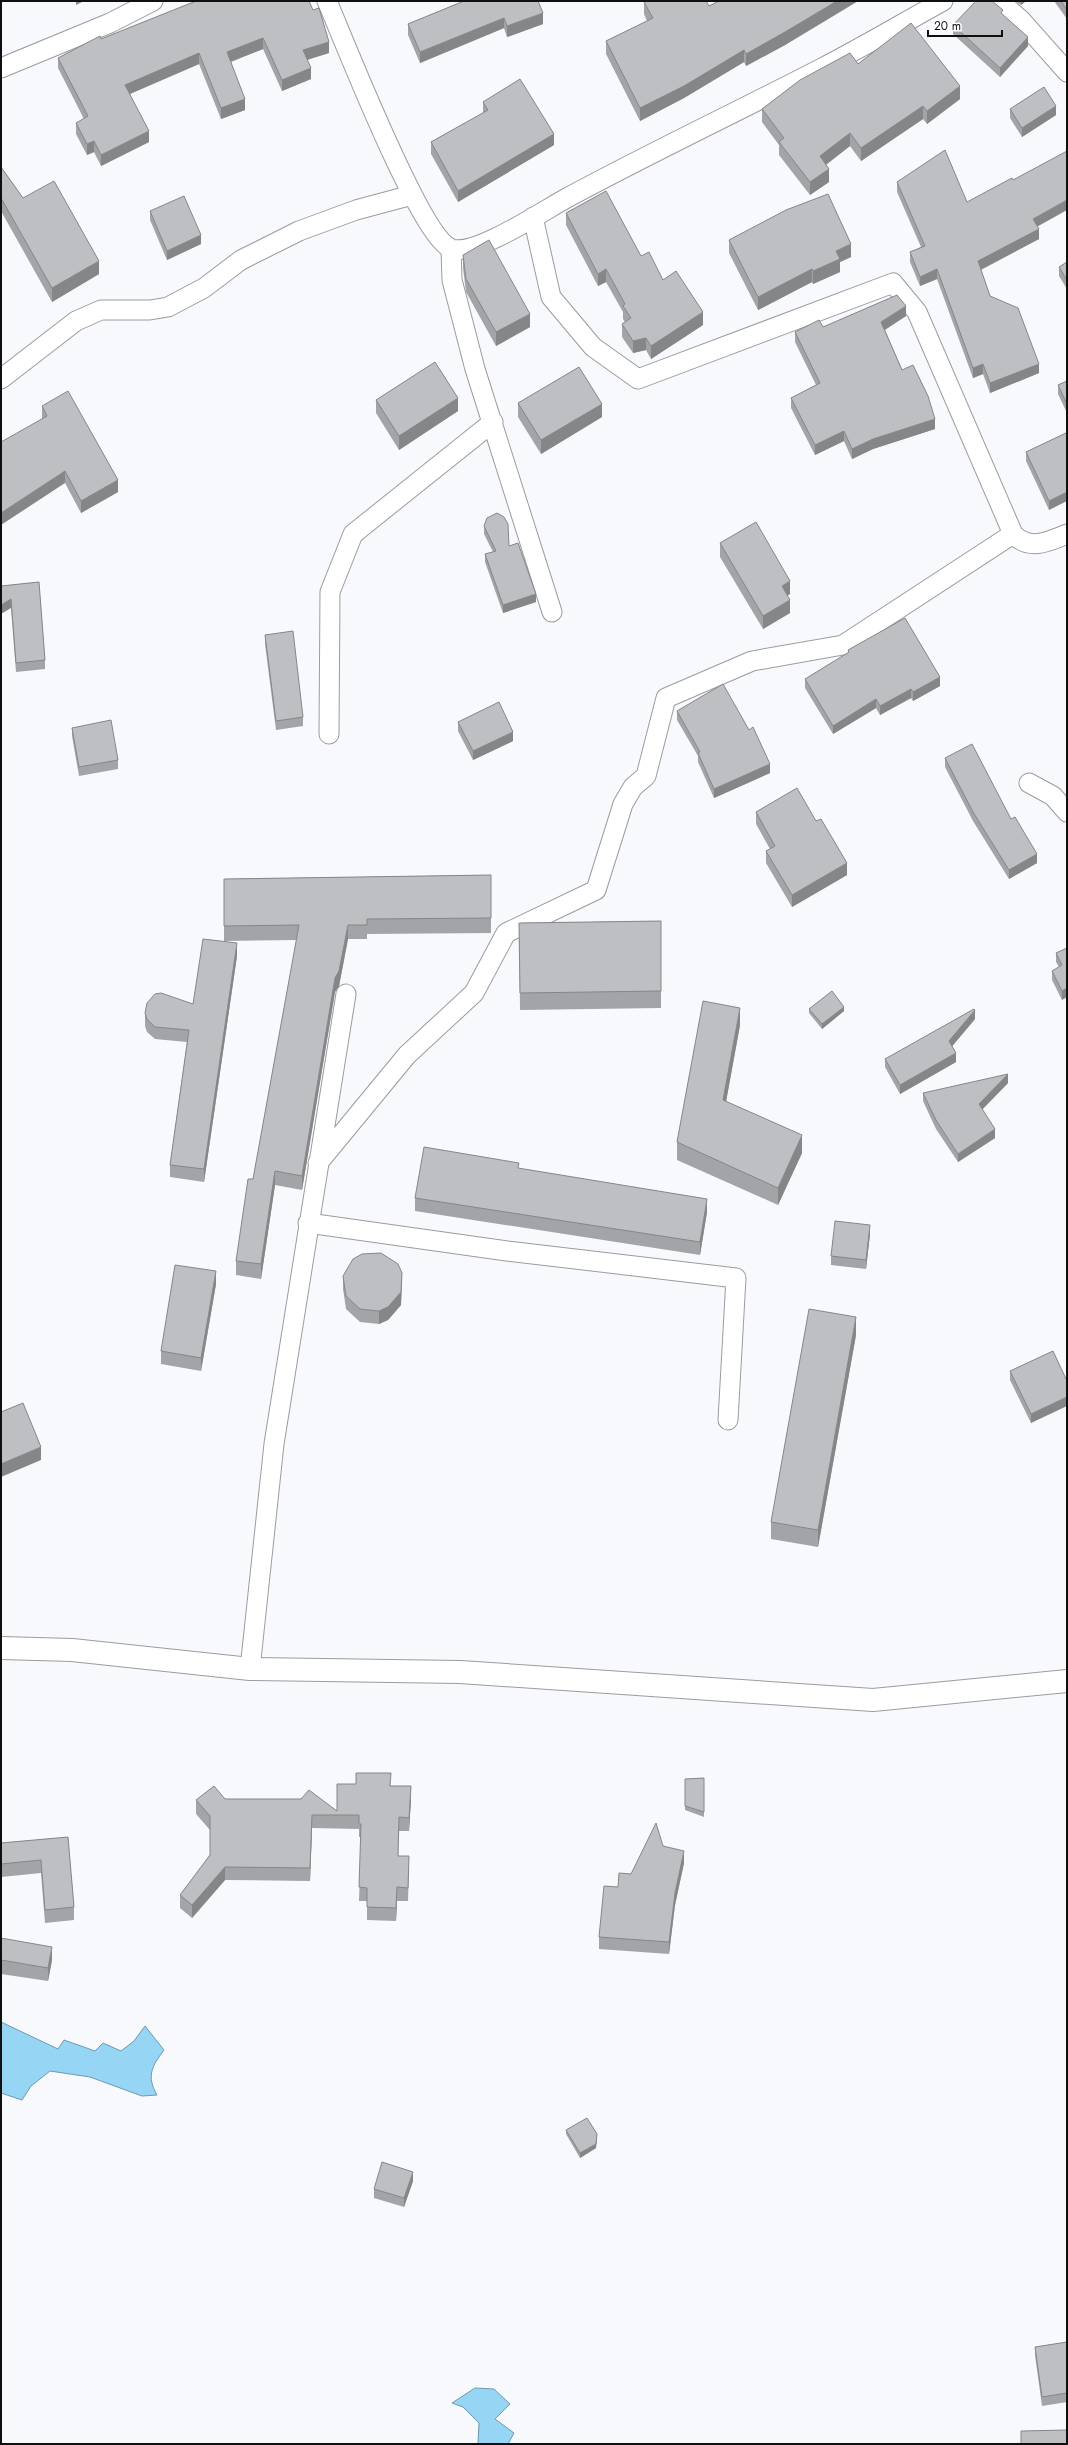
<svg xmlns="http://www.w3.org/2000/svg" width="1068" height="2445" viewBox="0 0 1068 2445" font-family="Jost,sans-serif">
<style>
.water{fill:#96d5f4;stroke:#6e9ab0}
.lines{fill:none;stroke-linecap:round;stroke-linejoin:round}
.street-casing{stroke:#9a9c9e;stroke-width:21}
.secondary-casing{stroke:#9a9c9e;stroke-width:24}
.street{stroke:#fff;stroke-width:19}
.secondary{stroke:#fff;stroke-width:22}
.wall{fill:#a3a4a7}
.shaded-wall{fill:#848688}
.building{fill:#bdbfc2;stroke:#848688}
</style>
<rect width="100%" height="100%" fill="#f7f9fc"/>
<path class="water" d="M 1,2022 L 58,2049 L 64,2040 L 95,2051 L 103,2043 L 121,2051 L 134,2041 L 145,2026 L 164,2050 C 152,2066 146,2076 157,2095 L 142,2096 L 90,2077 L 50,2071 L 31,2086 L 22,2100 L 1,2093 Z
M 475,2388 L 494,2389 L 510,2404 L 495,2419 L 514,2433 L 508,2444 L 478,2444 L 479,2423 L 463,2407 L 452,2403 Z"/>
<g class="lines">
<defs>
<path id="street" d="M 327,1 C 344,40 421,239 452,249 C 476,256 543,211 565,199 C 650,153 737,112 822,68 C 863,47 903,23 943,1
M 999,1 L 1021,20 L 1067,72
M 1,68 L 110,23 L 153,1
M 533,217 L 551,297 L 593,347 L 638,379 L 893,283 L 917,312 L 1013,534 C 1029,551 1048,542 1067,534
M 451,249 L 452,280 L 475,369 L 552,612
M 1,379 L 76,321 L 101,310 L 150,310 L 168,307 L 204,288 L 241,260 L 299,231 L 356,210 L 412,195
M 329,734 L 330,592 L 353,534 L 493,422
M 1029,783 L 1053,796 L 1067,812
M 318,1163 L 407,1055 L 474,993 L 506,933 L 596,890 L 623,804 L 633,787 L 646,776 L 666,698 L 752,661 L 843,645 L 1013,534
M 308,1223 L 507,1251 L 736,1278 L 728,1420
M 250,1669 L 274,1444 L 346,994"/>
<path id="secondary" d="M 1,1648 L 72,1650 L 250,1669 L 460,1672 L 873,1700 L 1067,1681"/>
</defs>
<use href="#street" class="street-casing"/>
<use href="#secondary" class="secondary-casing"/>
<use href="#street" class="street"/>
<use href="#secondary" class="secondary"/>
</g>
<path class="wall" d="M 196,1 L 329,53 L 307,60 L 311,79 L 282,91 L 263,49 L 231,62 L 245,110 L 221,119 L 199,64 L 130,94 L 149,142 L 101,166 L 94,152 L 87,155 L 76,134 L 76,123 L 84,119 L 58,68 L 58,58 Z
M 464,1 L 543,24 L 507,37 L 504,28 L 420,63 L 408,35 L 408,24 Z
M 719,1 L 858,1 L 785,45 L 746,66 L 744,62 L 684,98 L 640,121 L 606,54 L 606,41 L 647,21 L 644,14 L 644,2 L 709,6 Z
M 1015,1 L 1026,1 L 1021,5 Z
M 1054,1 L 1067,1 L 1067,19 Z
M 1003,15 L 1028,46 L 1000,77 L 953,34 L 953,25 Z
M 858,64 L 960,99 L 927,124 L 923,119 L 861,161 L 850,146 L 826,165 L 829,182 L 810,195 L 779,155 L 779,145 L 762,122 L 762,109 Z
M 483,102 L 554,145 L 458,202 L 431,154 L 431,142 L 483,113 Z
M 1010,109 L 1056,115 L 1022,137 L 1010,118 Z
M 1,167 L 23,198 L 99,274 L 52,302 L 1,211 Z
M 897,182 L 967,202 L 1037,227 L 1039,239 L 981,270 L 990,296 L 1039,373 L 990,393 L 983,374 L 973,378 L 937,279 L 920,286 L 910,262 L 910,252 L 921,247 L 897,192 Z
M 150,211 L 201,244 L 167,260 L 150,220 Z
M 566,213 L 641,256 L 663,280 L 703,325 L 651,359 L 646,350 L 633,353 L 622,337 L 622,324 L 625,322 L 623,319 L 623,312 L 606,282 L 598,286 L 566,225 Z
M 729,240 L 851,257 L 840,262 L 840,272 L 813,284 L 812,282 L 758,310 L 729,253 Z
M 463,255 L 530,327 L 496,346 L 466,292 L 463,268 Z
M 1067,262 L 1067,289 L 1059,276 L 1059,267 Z
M 906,316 L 885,330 L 902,370 L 935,429 L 873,449 L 852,459 L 844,441 L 815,455 L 791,408 L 791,398 L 816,385 L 795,342 L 795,332 L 823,327 Z
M 1067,381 L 1067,413 L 1058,394 L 1058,385 Z
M 376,400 L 458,411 L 399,450 L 376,413 Z
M 518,403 L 602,417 L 541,454 L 518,417 Z
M 42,406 L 118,492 L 81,513 L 65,483 L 42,418 Z
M 1066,433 L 1049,510 L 1026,461 L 1026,452 Z
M 484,526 L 536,602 L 503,613 L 485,562 L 485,554 L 493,552 L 484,534 Z
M 720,543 L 790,594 L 787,595 L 790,613 L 763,629 L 720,557 Z
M 39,582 L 45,660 L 45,669 L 16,672 L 11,608 L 1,586 Z
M 265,635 L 303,717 L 303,726 L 276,730 L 265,644 Z
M 848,650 L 940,686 L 913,701 L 911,698 L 880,715 L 876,708 L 833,734 L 805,688 L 805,679 L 848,653 Z
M 677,711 L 770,773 L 714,798 L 698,762 L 698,756 L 677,720 Z
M 458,722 L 513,741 L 473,760 L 458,731 Z
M 72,728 L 118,760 L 118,769 L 79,776 L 72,736 Z
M 945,758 L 1011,819 L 1037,863 L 1009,879 L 973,821 L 945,767 Z
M 756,812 L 847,875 L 792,907 L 766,863 L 766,851 L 770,849 L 756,824 Z
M 491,875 L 491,933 L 367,934 L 367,939 L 348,939 L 339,986 L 335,992 L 302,1190 L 275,1185 L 261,1279 L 236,1275 L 236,1261 L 253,1179 L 297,940 L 224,941 L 224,879 Z
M 661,921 L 661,1008 L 520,1010 L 519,923 Z
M 1067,948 L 1062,1000 L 1052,980 L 1052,971 L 1059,967 L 1056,962 L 1056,953 Z
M 237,956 L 204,1182 L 170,1177 L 170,1165 L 187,1042 L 155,1039 L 147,1032 L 145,1026 L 145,1013 L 193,1004 Z
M 809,1009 L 844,1011 L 822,1029 L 809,1013 Z
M 975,1019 L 952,1046 L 956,1062 L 900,1094 L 885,1067 L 885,1059 Z
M 740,1025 L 726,1102 L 802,1153 L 778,1205 L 677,1160 L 677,1142 Z
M 1008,1083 L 982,1109 L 995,1138 L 958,1162 L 936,1129 L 923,1101 L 923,1093 Z
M 519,1169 L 707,1212 L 700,1255 L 415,1211 L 415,1198 Z
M 870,1234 L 866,1269 L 831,1265 L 831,1256 Z
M 343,1276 L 402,1286 L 401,1305 L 388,1320 L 379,1324 L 360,1322 L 346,1309 L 343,1289 Z
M 216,1284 L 201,1371 L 161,1364 L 161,1351 Z
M 856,1335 L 818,1547 L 771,1539 L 771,1522 Z
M 1010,1371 L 1067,1381 L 1031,1423 L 1010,1380 Z
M 704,1778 L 704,1817 L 685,1810 L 685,1779 Z
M 391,1786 L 411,1799 L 409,1831 L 399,1831 L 398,1856 L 409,1869 L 408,1901 L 397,1901 L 396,1921 L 367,1920 L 367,1901 L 359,1901 L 361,1837 L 359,1837 L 359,1829 L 312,1828 L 310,1881 L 225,1880 L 192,1918 L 180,1908 L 180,1895 L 210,1855 L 210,1830 L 196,1814 L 196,1800 L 225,1799 L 301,1799 L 337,1811 Z
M 68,1837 L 74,1907 L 74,1920 L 45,1923 L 41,1873 L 1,1877 L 1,1843 Z
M 663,1846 L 684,1863 L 675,1905 L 669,1954 L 599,1949 L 599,1937 L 631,1874 Z
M 1,1938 L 52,1960 L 48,1981 L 1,1974 Z
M 566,2130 L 597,2139 L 596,2148 L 580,2158 L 566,2134 Z
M 413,2181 L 404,2207 L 374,2198 L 374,2189 Z
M 1067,2342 L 1067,2402 L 1042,2406 L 1035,2355 L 1035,2347 Z"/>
<path class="shaded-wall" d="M 76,1 L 84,1 L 76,5 Z
M 837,1 L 858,1 L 785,45 L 746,66 L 746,54 Z
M 1021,1 L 1026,1 L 1021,5 Z
M 543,13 L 543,24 L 507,37 L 507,26 Z
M 504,18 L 504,28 L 420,63 L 420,52 Z
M 1028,37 L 1028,46 L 1000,77 L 1000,68 Z
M 263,38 L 263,49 L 227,63 L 227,52 Z
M 329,42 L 329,53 L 303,61 L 303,50 Z
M 744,50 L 744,62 L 684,98 L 640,121 L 640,108 Z
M 199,53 L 199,64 L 125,96 L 125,85 Z
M 311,68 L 311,79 L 282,91 L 282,80 Z
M 960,86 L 960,99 L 927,124 L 927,111 Z
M 245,99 L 245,110 L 221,119 L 221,108 Z
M 923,106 L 923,119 L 861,161 L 861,148 Z
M 1056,106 L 1056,115 L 1022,137 L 1022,128 Z
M 149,131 L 149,142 L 101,166 L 101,155 Z
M 850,133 L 850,146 L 820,169 L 820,156 Z
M 554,134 L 554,145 L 458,202 L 458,191 Z
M 94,141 L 94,152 L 87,155 L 87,144 Z
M 829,169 L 829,182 L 810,195 L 810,182 Z
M 1067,200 L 1067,210 L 1033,229 L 1033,219 Z
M 1039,229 L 1039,239 L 978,271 L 978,261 Z
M 201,235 L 201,244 L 167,260 L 167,251 Z
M 851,244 L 851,257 L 840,262 L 840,272 L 813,284 L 813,271 L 836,251 Z
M 99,261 L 99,274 L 52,302 L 52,288 Z
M 606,269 L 606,282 L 598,286 L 598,274 Z
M 812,269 L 812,282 L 758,310 L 758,297 Z
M 937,269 L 937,279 L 920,286 L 920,277 Z
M 906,306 L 906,316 L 881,332 L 881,322 Z
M 703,312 L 703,325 L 651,359 L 651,346 Z
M 530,314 L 530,327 L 496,346 L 496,332 Z
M 646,338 L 646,350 L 633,353 L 633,341 Z
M 983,364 L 983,374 L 973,378 L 973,368 Z
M 1039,364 L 1039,373 L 990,393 L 990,383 Z
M 458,398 L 458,411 L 399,450 L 399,436 Z
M 602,404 L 602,417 L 541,454 L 541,440 Z
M 935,419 L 935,429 L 873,449 L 852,459 L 852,449 L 873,439 Z
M 844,431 L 844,441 L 815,455 L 815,445 Z
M 65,471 L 65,483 L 1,525 L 1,513 Z
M 118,480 L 118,492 L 81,513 L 81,501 Z
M 1067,492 L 1067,501 L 1049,510 L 1049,501 Z
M 790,581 L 790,594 L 782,599 L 782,586 Z
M 536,594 L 536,602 L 503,613 L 503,605 Z
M 11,599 L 11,608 L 1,614 L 1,605 Z
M 790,600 L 790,613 L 763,629 L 763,616 Z
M 940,677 L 940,686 L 913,701 L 913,692 Z
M 911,689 L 911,698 L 880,715 L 880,706 Z
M 876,699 L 876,708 L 833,734 L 833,726 Z
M 513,732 L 513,741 L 473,760 L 473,751 Z
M 770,764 L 770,773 L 714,798 L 714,789 Z
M 1037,854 L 1037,863 L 1009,879 L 1009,870 Z
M 847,863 L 847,875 L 792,907 L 792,895 Z
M 348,925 L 348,939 L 339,986 L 335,992 L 302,1190 L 302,1176 L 335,978 Z
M 237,943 L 237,956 L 204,1182 L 204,1169 Z
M 1067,988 L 1067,997 L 1062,1000 L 1062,991 Z
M 844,1007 L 844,1011 L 822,1029 L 822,1024 Z
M 740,1008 L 740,1025 L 723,1118 L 723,1100 Z
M 975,1010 L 975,1019 L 949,1050 L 949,1041 Z
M 956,1053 L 956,1062 L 900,1094 L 900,1085 Z
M 1008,1074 L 1008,1083 L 979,1113 L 979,1104 Z
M 995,1129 L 995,1138 L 958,1162 L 958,1154 Z
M 802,1135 L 802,1153 L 778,1205 L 778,1188 Z
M 275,1171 L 275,1185 L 261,1279 L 261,1264 Z
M 707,1199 L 707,1212 L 700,1255 L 700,1242 Z
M 870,1225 L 870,1234 L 866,1269 L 866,1260 Z
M 216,1271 L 216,1284 L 201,1371 L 201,1358 Z
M 402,1273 L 401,1305 L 388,1320 L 379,1324 L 379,1311 Z
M 856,1317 L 856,1335 L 818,1547 L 818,1530 Z
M 1067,1397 L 1067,1406 L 1031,1423 L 1031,1414 Z
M 41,1447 L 41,1460 L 1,1477 L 1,1464 Z
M 411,1786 L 411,1799 L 409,1831 L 409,1818 Z
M 312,1815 L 312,1828 L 310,1881 L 310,1868 Z
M 684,1851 L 684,1863 L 675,1905 L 669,1954 L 669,1942 L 675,1893 Z
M 225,1867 L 225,1880 L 192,1918 L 192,1905 Z
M 397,1887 L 397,1901 L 396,1921 L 396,1908 Z
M 52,1947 L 52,1960 L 48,1981 L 48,1968 Z
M 597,2134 L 596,2148 L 580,2158 L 580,2153 Z
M 413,2172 L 413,2181 L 404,2207 L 404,2198 Z"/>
<path class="building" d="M 196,1 L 309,1 L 313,10 L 319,8 L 329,42 L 303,50 L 311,68 L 282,80 L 263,38 L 227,52 L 245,99 L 221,108 L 199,53 L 125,85 L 149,131 L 101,155 L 94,141 L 87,144 L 76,123 L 88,116 L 58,58 L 100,36 L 101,39 Z
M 464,1 L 538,1 L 543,13 L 507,26 L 504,18 L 420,52 L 408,24 Z
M 645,1 L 706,1 L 709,6 L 719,1 L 837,1 L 785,32 L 746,54 L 744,50 L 684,86 L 640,108 L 606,41 L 653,18 L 644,2 Z
M 976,1 L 992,1 L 1003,10 L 1001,13 L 1028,37 L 1000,68 L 953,25 Z
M 1061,1 L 1067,1 L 1067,10 Z
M 911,23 L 960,86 L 927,111 L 923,106 L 861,148 L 850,133 L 820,156 L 829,169 L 810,182 L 779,142 L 784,138 L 762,109 L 800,80 L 850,53 L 858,64 Z
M 520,79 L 554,134 L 458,191 L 431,142 L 488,110 L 483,102 Z
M 1044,87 L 1056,106 L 1022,128 L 1010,109 Z
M 945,150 L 967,202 L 1012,178 L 1013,180 L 1067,151 L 1067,200 L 1033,219 L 1039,229 L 978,261 L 990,296 L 1018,308 L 1039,364 L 990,383 L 983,364 L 973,368 L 937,269 L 920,277 L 910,252 L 925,246 L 897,182 Z
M 1,167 L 23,198 L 54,181 L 99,261 L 52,288 L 1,198 Z
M 606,191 L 641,256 L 649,252 L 663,280 L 676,271 L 703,312 L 651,346 L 646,338 L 633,341 L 622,324 L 631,318 L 623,306 L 625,304 L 606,269 L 598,274 L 566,213 Z
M 828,194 L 851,244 L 836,251 L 840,259 L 813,271 L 812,269 L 758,297 L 729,240 L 786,210 Z
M 184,196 L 201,235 L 167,251 L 150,211 Z
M 489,240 L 530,314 L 496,332 L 466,279 L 463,255 Z
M 1067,262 L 1067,280 L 1059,267 Z
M 897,295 L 906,306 L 881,322 L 902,370 L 913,365 L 928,396 L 935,419 L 873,439 L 852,449 L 844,431 L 815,445 L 791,398 L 820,383 L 795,332 L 819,320 L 823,327 Z
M 435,362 L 458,398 L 399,436 L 376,400 Z
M 579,367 L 602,404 L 541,440 L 518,403 Z
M 1067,381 L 1067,404 L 1058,385 Z
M 68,391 L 118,480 L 81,501 L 65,471 L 1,513 L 1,442 L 47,416 L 42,406 Z
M 1066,433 L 1067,436 L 1067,492 L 1049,501 L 1026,452 Z
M 497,513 L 504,517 L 508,524 L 509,546 L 518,543 L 536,594 L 503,605 L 485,554 L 496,551 L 484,526 L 487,518 Z
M 756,522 L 790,581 L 782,586 L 790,600 L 763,616 L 720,543 Z
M 39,582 L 45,660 L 16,663 L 11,599 L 1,605 L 1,586 Z
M 905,618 L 940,677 L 913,692 L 911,689 L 880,706 L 876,699 L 833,726 L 805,679 L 849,652 L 848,650 Z
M 293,631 L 303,717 L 276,721 L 265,635 Z
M 723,684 L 749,730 L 753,727 L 770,764 L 714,789 L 698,753 L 700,752 L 677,711 Z
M 499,702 L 513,732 L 473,751 L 458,722 Z
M 111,720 L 118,760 L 79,767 L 72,728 Z
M 972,744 L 1011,819 L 1015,817 L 1037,854 L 1009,870 L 973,812 L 945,758 Z
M 797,788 L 816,821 L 821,819 L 847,863 L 792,895 L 766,851 L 775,846 L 756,812 Z
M 491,875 L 491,918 L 367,919 L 367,925 L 348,925 L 339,971 L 335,978 L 302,1176 L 275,1171 L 261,1264 L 236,1261 L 248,1179 L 253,1179 L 299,925 L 224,926 L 224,879 Z
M 661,921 L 661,991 L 520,993 L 519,923 Z
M 203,939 L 237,943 L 204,1169 L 170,1165 L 189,1030 L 155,1027 L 147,1019 L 145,1013 L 147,1003 L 155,994 L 161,993 L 193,1004 Z
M 1067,948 L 1067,988 L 1062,991 L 1052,971 L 1062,965 L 1056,953 Z
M 832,991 L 844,1007 L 822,1024 L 809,1009 Z
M 703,1001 L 740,1008 L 723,1100 L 802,1135 L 778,1188 L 677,1142 Z
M 974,1009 L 975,1010 L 949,1041 L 956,1053 L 900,1085 L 885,1059 Z
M 1008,1074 L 979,1104 L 995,1129 L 958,1154 L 936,1120 L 923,1093 Z
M 424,1147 L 519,1163 L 518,1168 L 707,1199 L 700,1242 L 415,1198 Z
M 835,1221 L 870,1225 L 866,1260 L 831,1256 Z
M 381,1253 L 398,1264 L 402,1273 L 401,1292 L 388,1307 L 379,1311 L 360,1309 L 346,1296 L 343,1276 L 353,1259 L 362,1254 Z
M 175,1265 L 216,1271 L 201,1358 L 161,1351 Z
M 809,1309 L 856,1317 L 818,1530 L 771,1522 Z
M 1053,1351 L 1067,1381 L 1067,1397 L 1031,1414 L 1010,1371 Z
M 23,1403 L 41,1447 L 1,1464 L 1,1412 Z
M 356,1773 L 391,1773 L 390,1786 L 411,1786 L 409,1818 L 399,1817 L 398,1856 L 409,1856 L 408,1888 L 397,1887 L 396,1908 L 367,1907 L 367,1888 L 359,1887 L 361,1824 L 359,1824 L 359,1815 L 312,1815 L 310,1868 L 225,1867 L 192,1905 L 180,1895 L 210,1855 L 210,1816 L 196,1800 L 214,1786 L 225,1799 L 301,1799 L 309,1790 L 337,1811 L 337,1784 L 356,1784 Z
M 704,1778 L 704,1812 L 685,1806 L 685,1779 Z
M 656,1823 L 663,1846 L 684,1851 L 675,1893 L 669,1942 L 599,1937 L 604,1886 L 618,1887 L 619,1873 L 631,1874 Z
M 68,1837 L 74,1907 L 45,1910 L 41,1860 L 1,1864 L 1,1843 Z
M 1,1938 L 52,1947 L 48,1968 L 1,1960 Z
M 587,2118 L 597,2134 L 596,2144 L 580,2153 L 566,2130 Z
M 382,2162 L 413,2172 L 404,2198 L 374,2189 Z
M 1067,2342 L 1067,2393 L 1042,2397 L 1035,2347 Z
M 1067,2430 L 1067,2444 L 1021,2444 L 1021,2431 Z"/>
<rect width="1068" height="2445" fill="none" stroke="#0f0f10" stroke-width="4"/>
<path d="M928 30v6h74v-6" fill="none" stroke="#0f0f10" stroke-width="2"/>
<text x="934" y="30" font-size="12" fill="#0f0f10" stroke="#ffffff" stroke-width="3" paint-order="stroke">20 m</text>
</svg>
